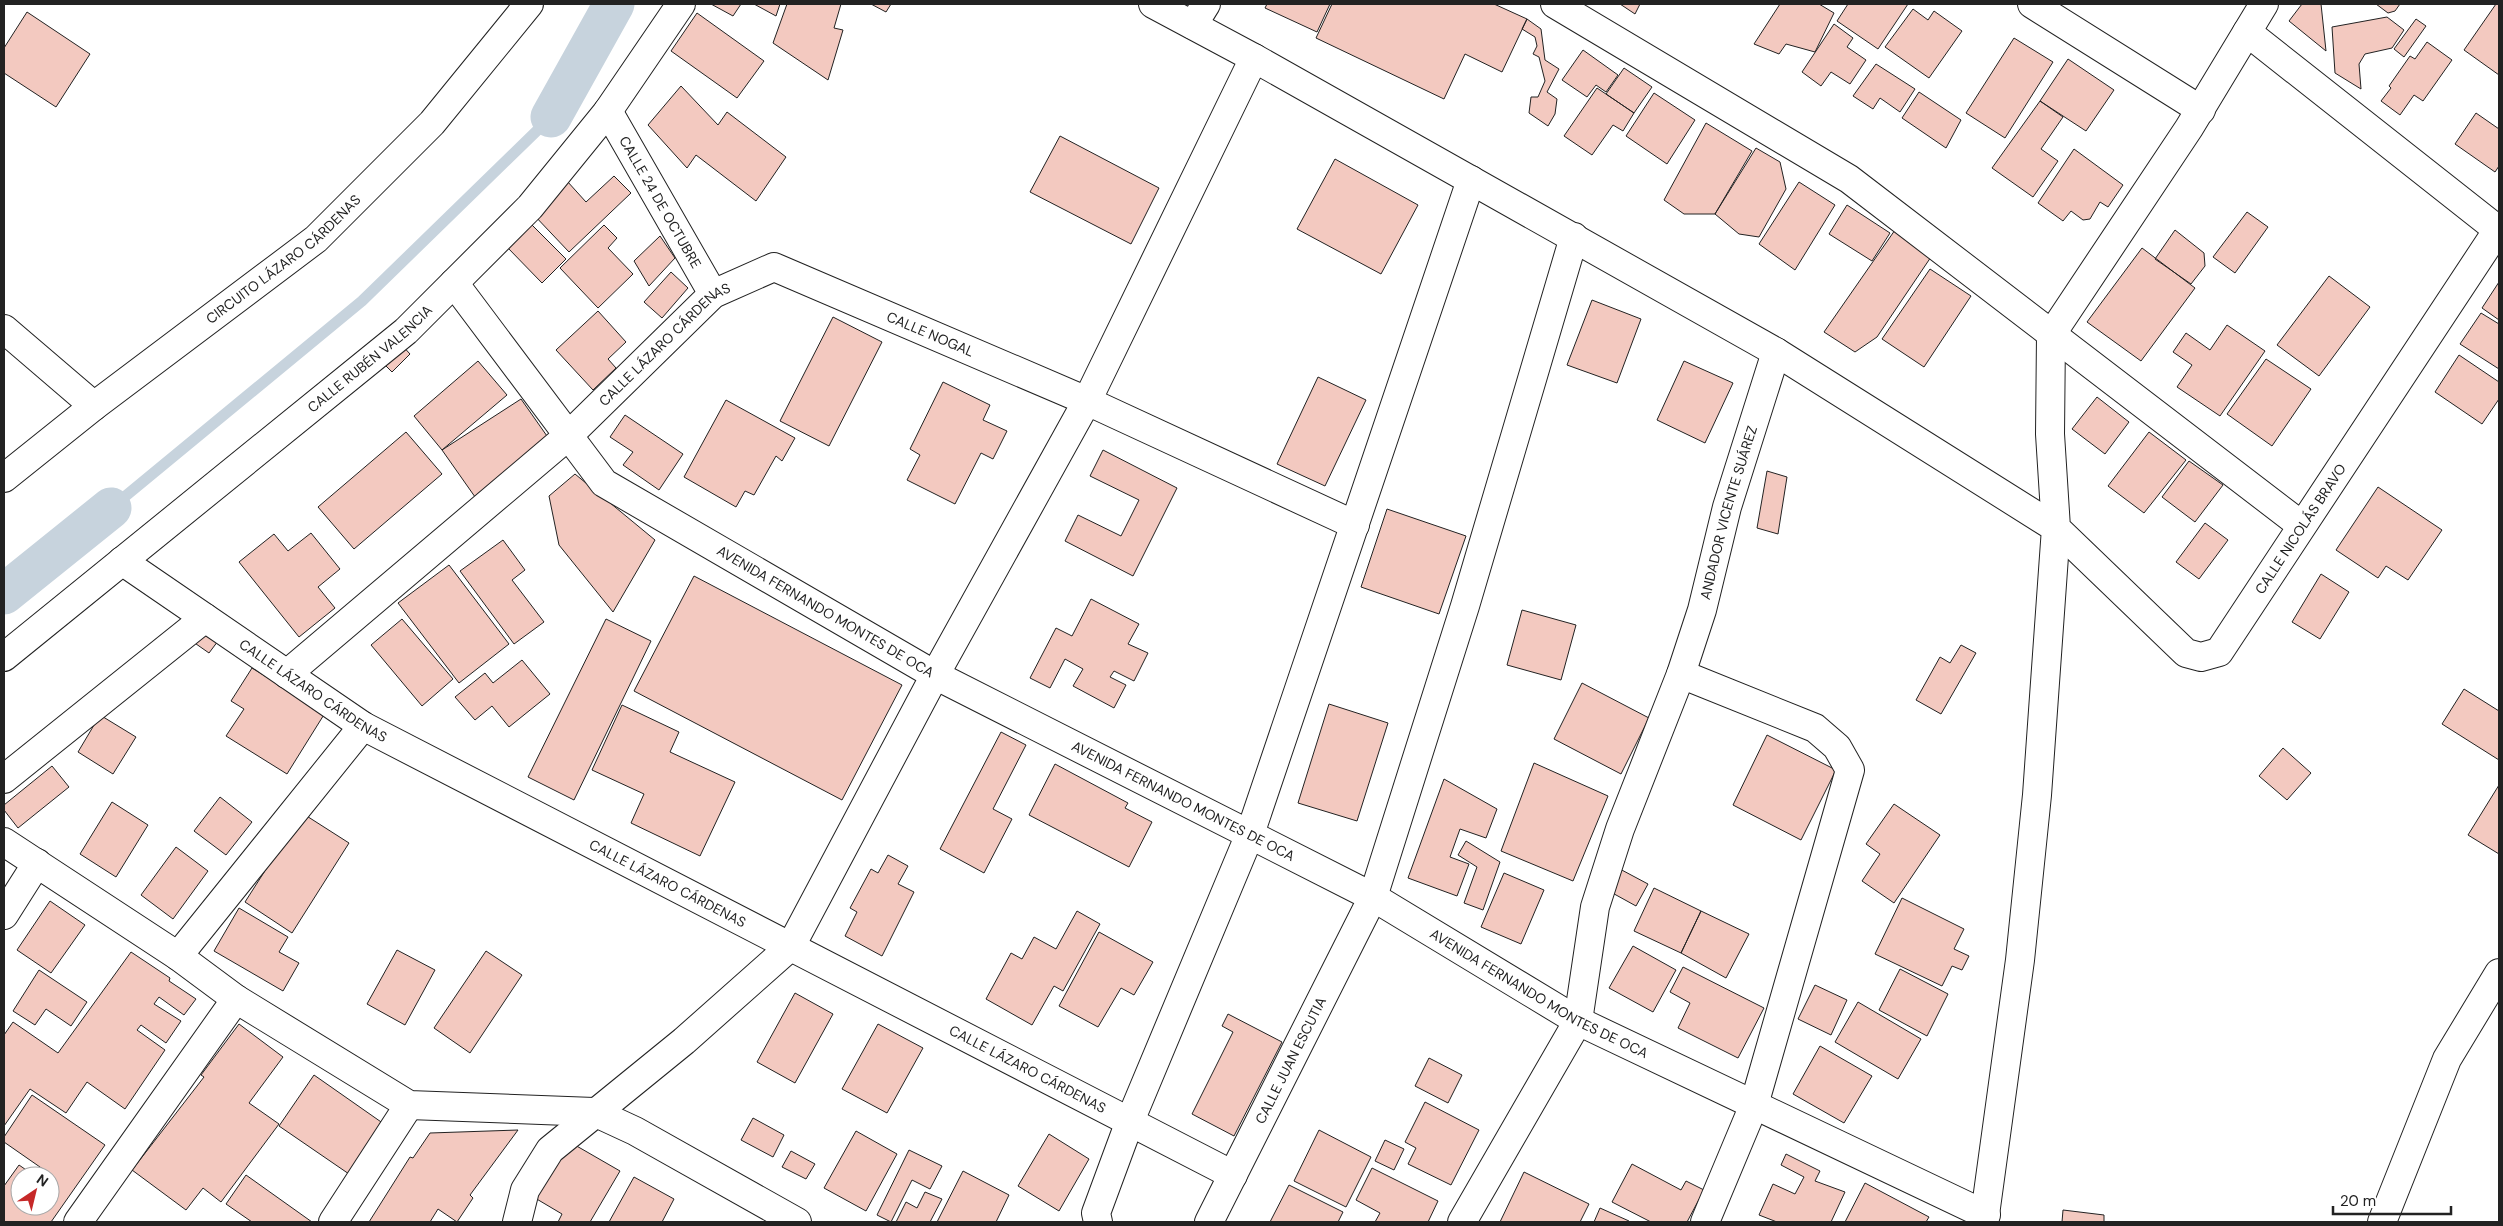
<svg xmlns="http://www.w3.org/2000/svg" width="2503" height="1226" viewBox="0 0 2503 1226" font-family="'DM Sans',sans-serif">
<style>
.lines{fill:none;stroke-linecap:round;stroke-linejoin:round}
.stream{stroke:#c7d3dd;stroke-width:11}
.canal{stroke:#c7d3dd;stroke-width:41}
.building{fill:#f3c9c0;stroke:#222}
.street-casing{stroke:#222;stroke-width:30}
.secondary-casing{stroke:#222;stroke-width:30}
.street{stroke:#fff;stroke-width:28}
.secondary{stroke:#fff;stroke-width:28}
.labels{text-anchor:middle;stroke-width:4;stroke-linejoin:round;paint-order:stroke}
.street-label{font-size:14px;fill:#222;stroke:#fff}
</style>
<rect width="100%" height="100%" fill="#fff"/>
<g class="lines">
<path class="stream" d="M 111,508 L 362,301 L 551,117"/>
<path class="canal" d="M 551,117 L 614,4
M 4,594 L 111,508"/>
</g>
<path class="building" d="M 711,4 L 741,4 L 733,16 Z
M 754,4 L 780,4 L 776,16 Z
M 787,4 L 841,4 L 834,28 L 843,30 L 828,80 L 773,43 Z
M 871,4 L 891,4 L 886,12 Z
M 1267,4 L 1330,4 L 1317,32 L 1265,8 Z
M 1332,4 L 1494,4 L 1527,19 L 1502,72 L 1465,54 L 1444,99 L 1316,38 Z
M 1620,4 L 1640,4 L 1635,14 Z
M 1780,4 L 1819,4 L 1834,13 L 1815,52 L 1786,44 L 1779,54 L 1754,44 Z
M 1848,4 L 1908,4 L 1878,49 L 1837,21 Z
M 2302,4 L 2321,4 L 2326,51 L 2289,21 Z
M 2376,4 L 2400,4 L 2395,11 L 2388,13 Z
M 2496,4 L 2499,4 L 2499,75 L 2464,50 Z
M 1913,9 L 1928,20 L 1934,11 L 1962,31 L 1929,78 L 1885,47 Z
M 27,12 L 90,54 L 56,107 L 4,73 L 4,48 Z
M 697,13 L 764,61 L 737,98 L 671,51 Z
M 2387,17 L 2404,30 L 2392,48 L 2365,54 L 2359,64 L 2361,89 L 2335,73 L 2332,27 Z
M 1527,19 L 1541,29 L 1545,60 L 1559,69 L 1547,92 L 1557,99 L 1555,114 L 1548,126 L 1529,113 L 1531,97 L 1538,97 L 1545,81 L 1539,57 L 1533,54 L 1537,46 L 1535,37 L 1522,29 Z
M 2416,19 L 2426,26 L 2404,57 L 2394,49 Z
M 1834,24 L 1853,38 L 1847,47 L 1866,60 L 1850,84 L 1831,72 L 1821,86 L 1802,72 Z
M 2014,38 L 2053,62 L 2005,138 L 1966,113 Z
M 2427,42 L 2452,60 L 2423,101 L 2414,95 L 2400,115 L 2381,101 L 2391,88 L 2389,86 L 2410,56 L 2415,59 Z
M 1583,50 L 1618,75 L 1606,92 L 1596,85 L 1587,97 L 1562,80 Z
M 2068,59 L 2114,90 L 2086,131 L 2040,101 Z
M 1876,64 L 1915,89 L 1900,112 L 1880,98 L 1873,109 L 1853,96 Z
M 1624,68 L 1652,87 L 1634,113 L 1606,94 Z
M 681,86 L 718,125 L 727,112 L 786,157 L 756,201 L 696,155 L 687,168 L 648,125 Z
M 1597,88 L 1634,113 L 1623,131 L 1613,125 L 1592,155 L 1564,136 Z
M 1919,92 L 1961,120 L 1946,148 L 1902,118 Z
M 1654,93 L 1695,120 L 1667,164 L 1626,136 Z
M 2040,101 L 2063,117 L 2041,149 L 2058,161 L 2033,197 L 1992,168 Z
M 2476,113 L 2499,129 L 2499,166 L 2495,172 L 2455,144 Z
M 1706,123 L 1752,151 L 1715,214 L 1684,214 L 1664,200 Z
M 1060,136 L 1159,188 L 1131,244 L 1030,192 Z
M 1756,148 L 1780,162 L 1786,189 L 1759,237 L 1739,234 L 1715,214 Z
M 2074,149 L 2123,185 L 2108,207 L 2100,202 L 2090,219 L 2083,220 L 2071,211 L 2063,221 L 2038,203 Z
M 1335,159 L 1418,205 L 1381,274 L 1297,229 Z
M 614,176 L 631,193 L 569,252 L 533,214 L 567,181 L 586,202 Z
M 1799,182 L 1835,205 L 1795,270 L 1759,244 Z
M 1847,205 L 1890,233 L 1872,261 L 1829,234 Z
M 2247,212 L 2268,227 L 2235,273 L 2213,257 Z
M 531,224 L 566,259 L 542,283 L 507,247 Z
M 604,225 L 617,238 L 608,248 L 633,274 L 598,308 L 560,268 Z
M 1895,230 L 1933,254 L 1877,337 L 1855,352 L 1824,332 Z
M 2175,230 L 2204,253 L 2205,266 L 2191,284 L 2155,259 Z
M 660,236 L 675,258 L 649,286 L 634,261 Z
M 2142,248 L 2195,288 L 2141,361 L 2087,322 Z
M 1930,269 L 1971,296 L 1924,367 L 1882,339 Z
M 671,272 L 688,288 L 662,318 L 644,302 Z
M 2329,276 L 2370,307 L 2319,376 L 2277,345 Z
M 2499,282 L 2499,320 L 2482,308 Z
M 1592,300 L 1641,319 L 1617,383 L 1567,365 Z
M 598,311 L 626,342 L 608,359 L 616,368 L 593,390 L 556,350 Z
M 2481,313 L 2499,324 L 2499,369 L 2460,344 Z
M 833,317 L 882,342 L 829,446 L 780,421 Z
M 2227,325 L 2265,351 L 2220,416 L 2177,387 L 2192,365 L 2173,352 L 2186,333 L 2210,350 Z
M 400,343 L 410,354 L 392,372 L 382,362 Z
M 2459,355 L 2499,382 L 2499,399 L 2482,424 L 2435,392 Z
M 2266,359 L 2311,389 L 2272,446 L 2227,414 Z
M 478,361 L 507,395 L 442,450 L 414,416 Z
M 1684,361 L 1733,383 L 1705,443 L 1657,420 Z
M 1318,377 L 1366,400 L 1325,486 L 1277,464 Z
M 943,382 L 990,405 L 983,420 L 1007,431 L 993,459 L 981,453 L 955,504 L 907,480 L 920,455 L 910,449 Z
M 2097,397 L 2129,422 L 2105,454 L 2072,429 Z
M 521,399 L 554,446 L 480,504 L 442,450 Z
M 726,400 L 795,438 L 782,461 L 776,456 L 754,495 L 745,491 L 736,507 L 684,477 Z
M 625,415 L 683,454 L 659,490 L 623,465 L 633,452 L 610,437 Z
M 406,432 L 442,474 L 354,549 L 318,507 Z
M 2149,432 L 2186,460 L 2144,513 L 2108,486 Z
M 1103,450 L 1177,488 L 1133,576 L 1065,541 L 1078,515 L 1121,536 L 1139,500 L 1090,476 Z
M 2189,461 L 2223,485 L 2195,522 L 2162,497 Z
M 1767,471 L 1787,477 L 1778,534 L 1757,528 Z
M 575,474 L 655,540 L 613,612 L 559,545 L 549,496 Z
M 2378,487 L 2442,530 L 2408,580 L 2386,566 L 2378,578 L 2336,550 Z
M 1387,509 L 1466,536 L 1439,614 L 1361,587 Z
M 2205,523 L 2228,540 L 2199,579 L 2176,562 Z
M 311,533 L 340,569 L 318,587 L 335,608 L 299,637 L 239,562 L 274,534 L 288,551 Z
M 503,540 L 525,570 L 512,580 L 544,622 L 514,644 L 460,571 Z
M 449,565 L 509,644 L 459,683 L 398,603 Z
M 2321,574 L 2349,592 L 2320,639 L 2292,622 Z
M 694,576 L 902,685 L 842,800 L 634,691 Z
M 1091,599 L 1139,624 L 1128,644 L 1148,653 L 1134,681 L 1114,671 L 1110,677 L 1126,685 L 1114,708 L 1073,686 L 1083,669 L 1065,659 L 1050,688 L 1030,678 L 1056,628 L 1072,636 Z
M 1522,610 L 1576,625 L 1561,680 L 1507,665 Z
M 402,619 L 453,679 L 422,706 L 371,645 Z
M 606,619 L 651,641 L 574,800 L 528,777 Z
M 197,626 L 218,641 L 209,653 L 189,639 Z
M 1961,645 L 1976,653 L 1941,714 L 1916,700 L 1940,657 L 1950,663 Z
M 522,660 L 550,694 L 509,727 L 492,706 L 475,720 L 455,697 L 485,673 L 493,683 Z
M 252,668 L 325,713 L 287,774 L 226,736 L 244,709 L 231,701 Z
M 1582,683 L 1649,718 L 1621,774 L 1554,739 Z
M 2464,689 L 2499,711 L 2499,760 L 2442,724 Z
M 1329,704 L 1388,723 L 1357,821 L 1298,803 Z
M 622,705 L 679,732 L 670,752 L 735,782 L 700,856 L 631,823 L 644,794 L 592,770 Z
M 100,715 L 136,737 L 113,774 L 78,752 Z
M 1001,732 L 1026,745 L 993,809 L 1012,819 L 984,873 L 940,849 Z
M 1767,735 L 1836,770 L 1801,840 L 1733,805 Z
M 2283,748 L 2311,773 L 2287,800 L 2259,776 Z
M 1534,763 L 1608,796 L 1573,881 L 1501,851 Z
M 1055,764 L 1128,803 L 1125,808 L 1152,822 L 1129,867 L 1029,815 Z
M 52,766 L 69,787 L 18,828 L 4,810 L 4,805 Z
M 1444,779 L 1497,809 L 1486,838 L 1460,829 L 1450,857 L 1469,864 L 1457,896 L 1408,878 Z
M 2499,785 L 2499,854 L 2468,835 Z
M 220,797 L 252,822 L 226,855 L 194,831 Z
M 112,802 L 148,825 L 116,877 L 80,854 Z
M 1894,804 L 1940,835 L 1894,903 L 1862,881 L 1880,854 L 1866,844 Z
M 302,813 L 349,843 L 292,933 L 245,902 Z
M 1466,841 L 1500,862 L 1483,910 L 1464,903 L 1477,867 L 1458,855 Z
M 176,847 L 208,871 L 173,919 L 141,895 Z
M 888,855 L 908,866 L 898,884 L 914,892 L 882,956 L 845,936 L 857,912 L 850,908 L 871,869 L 878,873 Z
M 1618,868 L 1648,884 L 1636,906 L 1607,890 Z
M 1504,873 L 1544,890 L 1521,944 L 1481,927 Z
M 1654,888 L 1701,911 L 1681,953 L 1634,931 Z
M 1902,898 L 1964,929 L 1954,949 L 1969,956 L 1962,970 L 1952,966 L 1942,986 L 1875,954 Z
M 50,901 L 85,925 L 51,973 L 17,950 Z
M 239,908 L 288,937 L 279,952 L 299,963 L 283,991 L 214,951 Z
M 1077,911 L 1100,924 L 1063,991 L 1054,986 L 1032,1025 L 986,999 L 1011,953 L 1022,959 L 1034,937 L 1056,949 Z
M 1701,911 L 1749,934 L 1726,978 L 1681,953 Z
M 1099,932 L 1153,962 L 1134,995 L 1121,988 L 1098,1027 L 1059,1006 Z
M 1633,946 L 1676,970 L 1653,1012 L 1609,988 Z
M 397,950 L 435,970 L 405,1025 L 367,1004 Z
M 486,951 L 522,975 L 470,1053 L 434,1028 Z
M 131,952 L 170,978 L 169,981 L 196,999 L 184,1015 L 159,997 L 154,1004 L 181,1021 L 166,1043 L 141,1025 L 137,1030 L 165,1050 L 125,1109 L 87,1082 L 66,1113 L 30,1089 L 4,1126 L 4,1035 L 13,1022 L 58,1053 Z
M 1683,967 L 1764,1008 L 1738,1058 L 1678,1028 L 1690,1003 L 1670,992 Z
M 1900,969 L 1948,994 L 1927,1036 L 1879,1010 Z
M 39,970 L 87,1002 L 71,1026 L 46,1009 L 35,1025 L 13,1011 Z
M 1815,985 L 1847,1000 L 1831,1035 L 1798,1019 Z
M 795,993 L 833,1014 L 795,1083 L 757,1062 Z
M 1858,1002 L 1921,1039 L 1898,1079 L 1835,1042 Z
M 1228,1014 L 1282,1042 L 1234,1136 L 1192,1114 L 1233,1032 L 1222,1026 Z
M 239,1024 L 283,1057 L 249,1103 L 279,1124 L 221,1202 L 203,1188 L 186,1210 L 132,1170 L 204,1077 L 201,1075 Z
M 878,1024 L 923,1048 L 887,1113 L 842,1089 Z
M 1820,1046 L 1872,1076 L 1844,1123 L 1793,1094 Z
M 1429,1058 L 1462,1075 L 1448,1103 L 1415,1086 Z
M 314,1075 L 384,1124 L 349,1174 L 279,1126 Z
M 32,1095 L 105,1145 L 51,1222 L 4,1222 L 4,1186 L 19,1165 L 35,1176 L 20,1176 L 20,1206 L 50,1206 L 50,1174 L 4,1142 L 4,1137 Z
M 1425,1102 L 1479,1130 L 1451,1185 L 1408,1164 L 1416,1148 L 1405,1142 Z
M 753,1118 L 784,1135 L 773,1157 L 741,1140 Z
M 518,1130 L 470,1195 L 473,1198 L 457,1222 L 438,1209 L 430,1222 L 369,1222 L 410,1157 L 413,1158 L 430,1133 Z
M 1319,1130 L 1371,1157 L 1346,1207 L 1294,1181 Z
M 856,1131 L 897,1154 L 866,1211 L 824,1188 Z
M 1049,1134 L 1089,1159 L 1059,1211 L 1018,1186 Z
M 1385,1140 L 1404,1149 L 1394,1170 L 1375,1161 Z
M 568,1141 L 620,1171 L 590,1222 L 558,1222 L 562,1214 L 535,1198 Z
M 909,1150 L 942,1166 L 930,1189 L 912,1180 L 891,1222 L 877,1215 Z
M 791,1151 L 815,1164 L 806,1179 L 782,1167 Z
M 1786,1154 L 1820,1171 L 1815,1181 L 1845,1192 L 1831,1222 L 1777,1222 L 1759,1215 L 1773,1184 L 1795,1194 L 1804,1177 L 1781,1165 Z
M 1632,1164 L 1681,1190 L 1686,1181 L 1704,1190 L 1687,1222 L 1651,1222 L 1612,1202 Z
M 1372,1168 L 1438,1201 L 1428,1222 L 1375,1222 L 1380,1213 L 1356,1200 Z
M 963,1171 L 1009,1195 L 996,1222 L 937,1222 Z
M 1524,1172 L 1589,1204 L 1580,1222 L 1500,1222 Z
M 246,1175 L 312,1222 L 252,1222 L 226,1204 Z
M 634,1177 L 674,1199 L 662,1222 L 609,1222 Z
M 1865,1183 L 1929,1217 L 1926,1222 L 1845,1222 Z
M 1289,1185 L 1343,1212 L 1338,1222 L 1270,1222 Z
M 925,1192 L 942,1199 L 930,1222 L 896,1222 L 906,1202 L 917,1208 Z
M 1600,1208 L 1629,1221 L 1629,1222 L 1594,1222 Z
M 2063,1210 L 2104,1215 L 2104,1222 L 2062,1222 Z"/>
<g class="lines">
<defs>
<g id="street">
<path d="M 1555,4 L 1849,179 L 2301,525"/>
<path d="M 2032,4 L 2201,110"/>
<path id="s1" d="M 2264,4 L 2189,128 L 2051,335 L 2050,434 L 2056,528 L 2186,653 L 2201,657 L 2219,652 L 2499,228"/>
<path d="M 1193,25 L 1206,4"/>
<path d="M 2247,32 L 2498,230"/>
<path d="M 1254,58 L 1776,352 L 2056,528 L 2037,795 L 2020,960 L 1984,1222"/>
<path id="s2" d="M 608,111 L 713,294"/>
<path id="s3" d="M 454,283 L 604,483 L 935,675 L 1373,897 L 1578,1021 L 1986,1215"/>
<path d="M 4,329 L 94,406"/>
<path id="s4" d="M 122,561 L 363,726 L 1233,1175"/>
<path id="s5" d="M 287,674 L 568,436 L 713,294 L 774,267 L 1087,401 L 1355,525"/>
<path d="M 1681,674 L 1815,728 L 1837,747 L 1850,770 L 1754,1105 L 1705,1222"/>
<path d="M 4,779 L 205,618"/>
<path d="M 4,842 L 178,956 L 236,999 L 409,1105 L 594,1112 L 635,1131 L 797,1222"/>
<path d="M 4,915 L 37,863"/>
<path d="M 178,956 L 363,726"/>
<path d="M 78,1222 L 236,999"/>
<path d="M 333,1222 L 409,1105"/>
<path d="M 517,1222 L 525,1190 L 550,1150 L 684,1041 L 791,946 L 935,675 L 1087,401 L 1254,58 L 1153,4"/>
<path d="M 1098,1222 L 1096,1213 L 1130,1121 L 1250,834 L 1471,180"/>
<path id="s6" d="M 1209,1222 L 1373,897 L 1465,606 L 1574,237"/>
<path id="s7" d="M 1462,1222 L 1578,1021 L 1595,907 L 1620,829 L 1681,674 L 1702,610 L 1727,507 L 1776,352"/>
<path d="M 2382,1222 L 2447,1059 L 2499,973"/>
</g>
<g id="secondary">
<path id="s8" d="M 4,478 L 94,406 L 316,239 L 432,123 L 529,4"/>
<path id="s9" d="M 4,657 L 406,331 L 530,207 L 608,111 L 681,4"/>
</g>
</defs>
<use href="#street" class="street-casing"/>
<use href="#secondary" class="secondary-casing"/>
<use href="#street" class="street"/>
<use href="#secondary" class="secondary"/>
</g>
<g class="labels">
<g class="street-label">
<text dy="5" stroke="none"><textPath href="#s2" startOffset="105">CALLE 24 DE OCTUBRE</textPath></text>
<text dy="5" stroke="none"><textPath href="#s8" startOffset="355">CIRCUITO LÁZARO CÁRDENAS</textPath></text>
<text dy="5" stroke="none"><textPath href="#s5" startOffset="808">CALLE NOGAL</textPath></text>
<text dy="5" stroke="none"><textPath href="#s5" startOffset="502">CALLE LÁZARO CÁRDENAS</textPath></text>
<text dy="5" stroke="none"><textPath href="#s9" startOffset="472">CALLE RUBÉN VALENCIA</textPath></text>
<text dy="5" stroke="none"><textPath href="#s7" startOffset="764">ANDADOR VICENTE SUÁREZ</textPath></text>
<text dy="5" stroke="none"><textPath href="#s1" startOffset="949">CALLE NICOLÁS BRAVO</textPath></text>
<text dy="5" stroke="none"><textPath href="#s3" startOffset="506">AVENIDA FERNANDO MONTES DE OCA</textPath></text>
<text dy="5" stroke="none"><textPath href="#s4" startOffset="231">CALLE LÁZARO CÁRDENAS</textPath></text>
<text dy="5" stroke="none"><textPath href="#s3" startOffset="911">AVENIDA FERNANDO MONTES DE OCA</textPath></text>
<text dy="5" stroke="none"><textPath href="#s4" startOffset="635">CALLE LÁZARO CÁRDENAS</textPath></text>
<text dy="5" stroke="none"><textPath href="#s3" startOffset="1316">AVENIDA FERNANDO MONTES DE OCA</textPath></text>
<text dy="5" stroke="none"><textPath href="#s6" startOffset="181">CALLE JUAN ESCUTIA</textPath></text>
<text dy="5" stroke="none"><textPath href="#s4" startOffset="1040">CALLE LÁZARO CÁRDENAS</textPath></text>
</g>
</g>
<rect width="2503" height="1226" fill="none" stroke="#222222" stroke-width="10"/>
<g transform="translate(35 1191) rotate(35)"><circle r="24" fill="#ffffff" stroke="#a7a7a7"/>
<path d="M0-4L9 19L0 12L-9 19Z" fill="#c62828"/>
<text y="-8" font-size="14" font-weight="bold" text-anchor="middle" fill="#222222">N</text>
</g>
<path d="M2333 1206v8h118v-8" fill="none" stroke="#222222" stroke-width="2.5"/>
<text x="2340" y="1206" font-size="15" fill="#222222" stroke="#ffffff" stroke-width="4" paint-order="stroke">20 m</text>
</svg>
